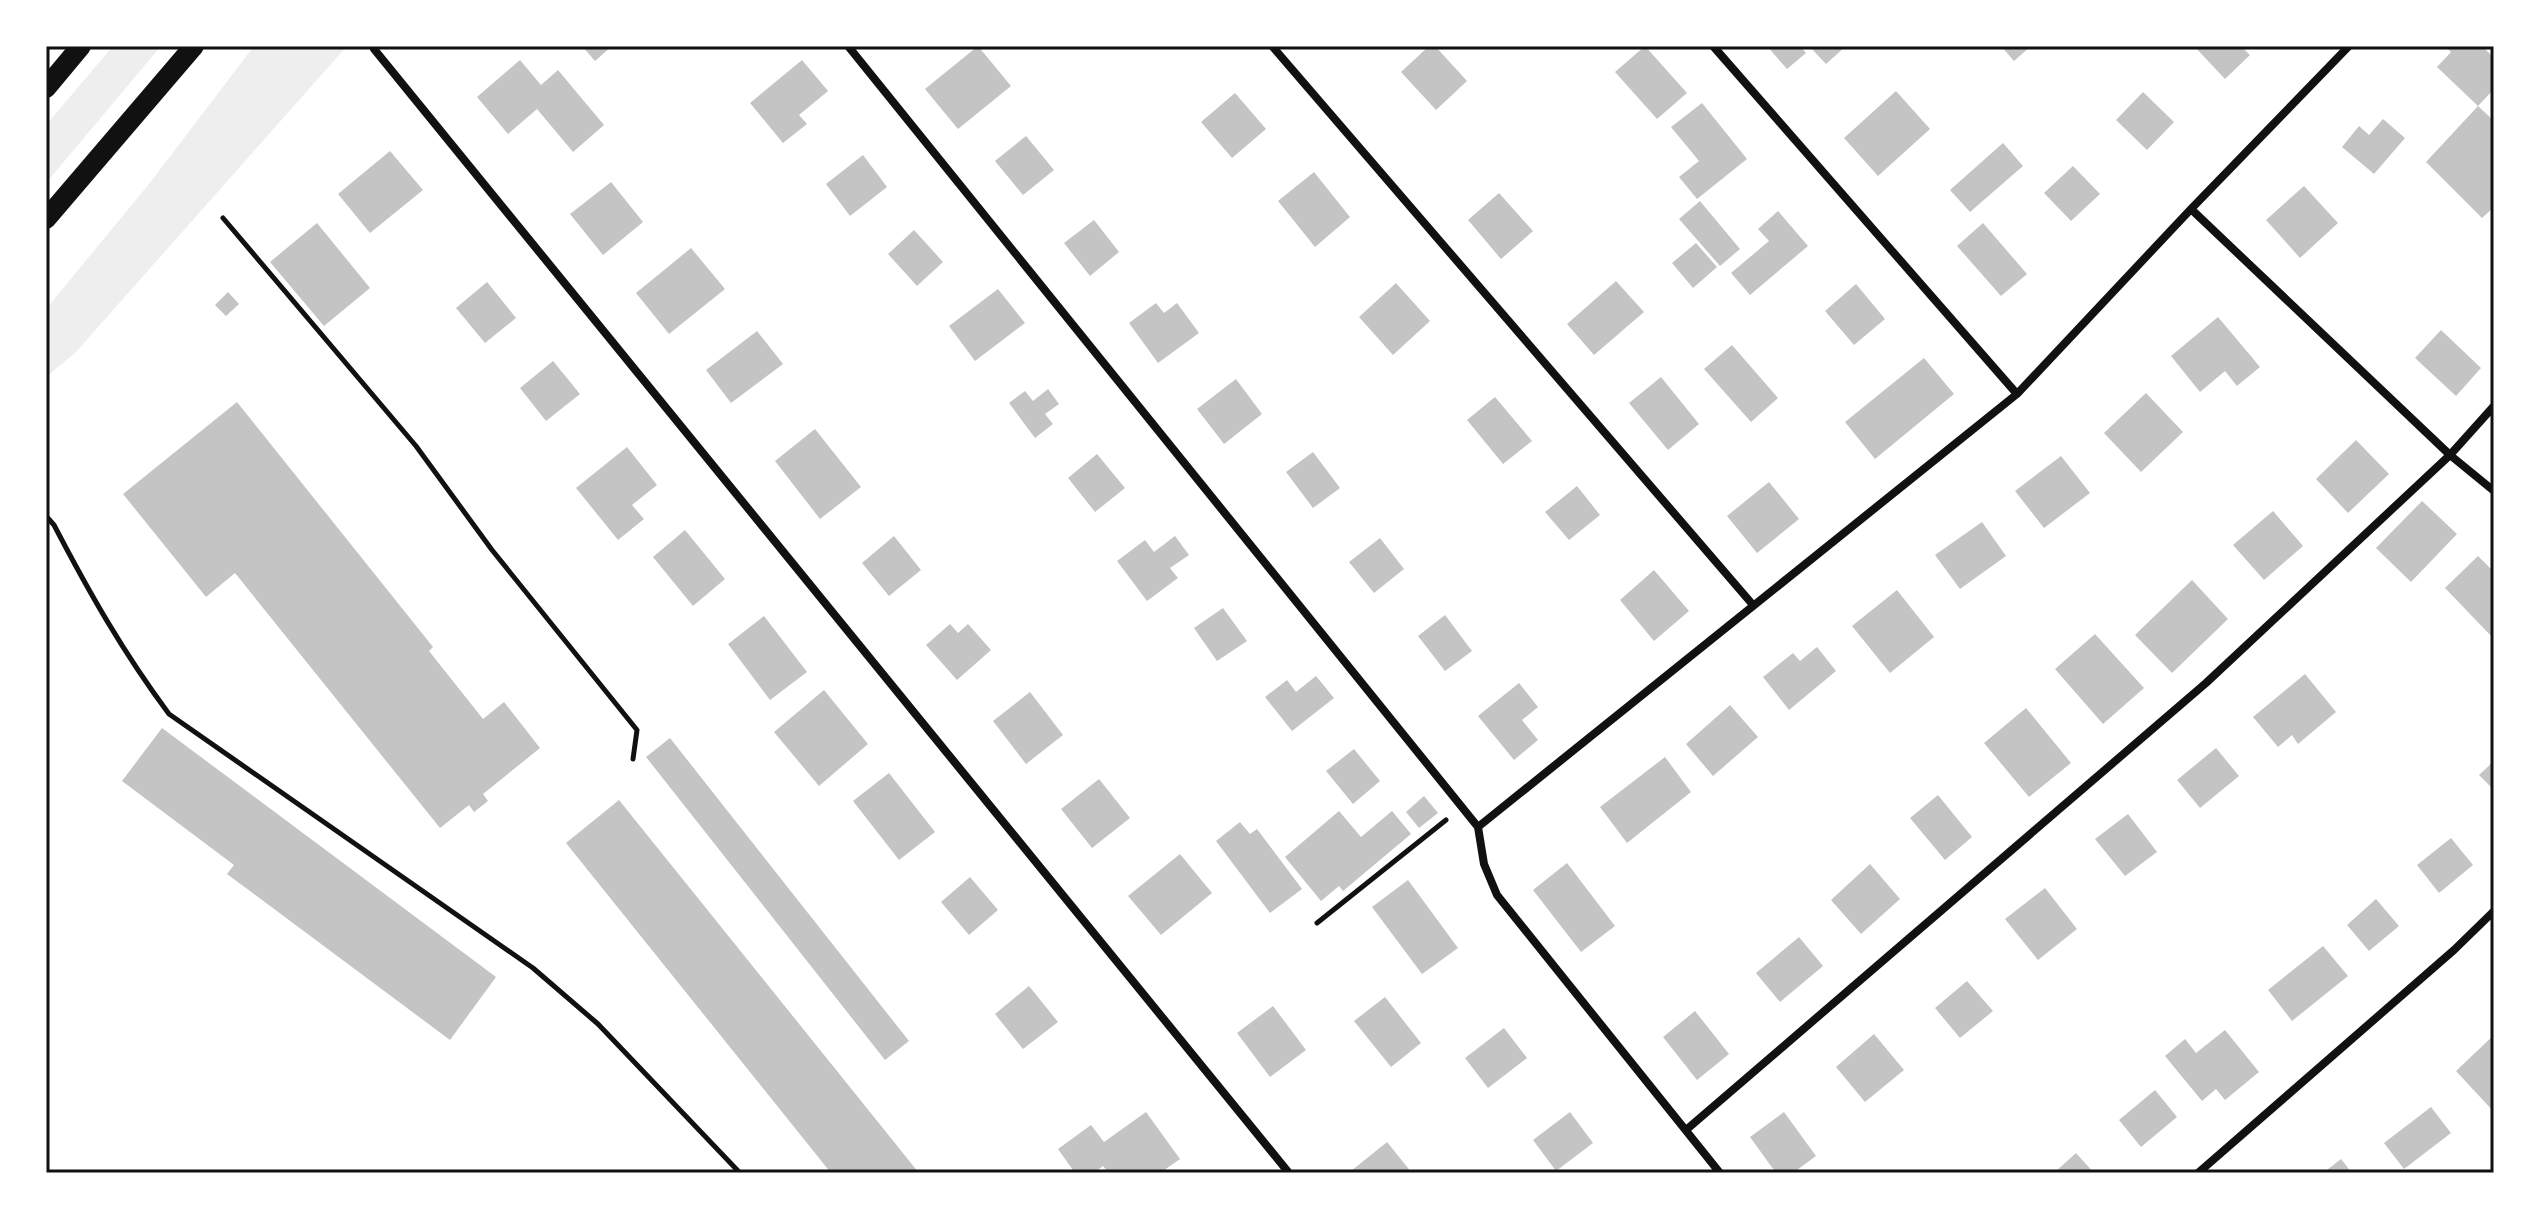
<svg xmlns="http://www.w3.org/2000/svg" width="2540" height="1219" viewBox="0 0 2540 1219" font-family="'Fira Sans Condensed',sans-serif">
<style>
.green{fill:#eee}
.building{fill:#c4c4c4}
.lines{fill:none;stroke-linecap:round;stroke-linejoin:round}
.path{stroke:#111;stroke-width:5}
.minor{stroke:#111;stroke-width:8}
.primary{stroke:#111;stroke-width:20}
.neatline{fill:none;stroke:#111;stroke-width:3}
</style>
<rect width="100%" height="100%" fill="#fff"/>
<path class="green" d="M 113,46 L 161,46 L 46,183 L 46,125 Z
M 254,46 L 347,46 L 75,353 L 46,377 L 46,309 L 149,184 Z"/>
<path class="building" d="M 582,46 L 612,46 L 595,61 Z
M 978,46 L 1011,86 L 958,129 L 925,89 Z
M 1429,46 L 1435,46 L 1467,81 L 1436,110 L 1401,72 Z
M 1645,46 L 1687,93 L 1657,119 L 1615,72 Z
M 1767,46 L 1800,46 L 1806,53 L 1787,69 Z
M 1809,46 L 1846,46 L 1826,64 Z
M 2001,46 L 2031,46 L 2014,61 Z
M 2194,46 L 2241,46 L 2250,55 L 2225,79 Z
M 2445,46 L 2482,46 L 2494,58 L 2494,89 L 2478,106 L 2437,67 L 2451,52 Z
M 520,60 L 541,85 L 558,70 L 604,125 L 573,152 L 537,109 L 508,134 L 477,97 Z
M 802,60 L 828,91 L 799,115 L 807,124 L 783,143 L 750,103 Z
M 1896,91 L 1930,129 L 1878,176 L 1844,138 Z
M 2143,92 L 2174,122 L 2147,150 L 2116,120 Z
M 1235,93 L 1266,129 L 1232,158 L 1201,122 Z
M 1702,103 L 1747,159 L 1697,199 L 1679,177 L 1699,161 L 1671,127 Z
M 2478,106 L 2494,121 L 2494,207 L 2482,218 L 2426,162 Z
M 2383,119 L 2405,138 L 2374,174 L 2342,147 L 2359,126 L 2369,135 Z
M 1026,136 L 1054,170 L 1023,195 L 995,161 Z
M 2003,143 L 2023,166 L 1970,212 L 1950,190 Z
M 390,151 L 423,190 L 370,233 L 338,194 Z
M 863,155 L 887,187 L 850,216 L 826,184 Z
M 2073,166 L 2100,194 L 2071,221 L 2044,193 Z
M 1314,172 L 1350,217 L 1315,247 L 1278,201 Z
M 611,182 L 643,222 L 603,255 L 570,214 Z
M 2304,186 L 2338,223 L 2300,258 L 2266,220 Z
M 1499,193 L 1533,231 L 1501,259 L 1468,220 Z
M 1700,201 L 1740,249 L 1720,266 L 1679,219 Z
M 1778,211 L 1808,246 L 1750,295 L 1731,273 L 1769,241 L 1758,229 Z
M 1094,220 L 1119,252 L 1090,276 L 1064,243 Z
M 317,223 L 370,288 L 324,326 L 270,262 Z
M 1983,223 L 2027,274 L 2001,296 L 1957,246 Z
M 914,230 L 943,262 L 917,286 L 888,254 Z
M 1696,243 L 1717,267 L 1693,288 L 1672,263 Z
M 691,248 L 725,289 L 669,334 L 636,293 Z
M 1616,281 L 1644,312 L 1594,355 L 1567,324 Z
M 487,282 L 516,318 L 485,343 L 456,308 Z
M 1396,283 L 1430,321 L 1393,355 L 1359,317 Z
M 1856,284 L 1885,319 L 1854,345 L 1825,311 Z
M 998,289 L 1025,323 L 975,361 L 949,326 Z
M 228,292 L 239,304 L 226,316 L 215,305 Z
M 1156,303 L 1164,313 L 1177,303 L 1199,333 L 1158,363 L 1129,323 Z
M 2218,317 L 2260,367 L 2237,386 L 2225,371 L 2200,392 L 2171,356 Z
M 2441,330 L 2481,368 L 2456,396 L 2415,358 Z
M 757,331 L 783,364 L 731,403 L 706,370 Z
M 1732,345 L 1778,398 L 1751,422 L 1704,369 Z
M 1924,358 L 1954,394 L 1875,459 L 1845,422 Z
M 553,361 L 580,394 L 546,421 L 520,388 Z
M 1661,377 L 1699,424 L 1668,450 L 1629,403 Z
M 1236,379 L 1262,414 L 1224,444 L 1197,409 Z
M 1048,389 L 1059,404 L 1045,414 L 1053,424 L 1035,438 L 1009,403 L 1025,391 L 1033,401 Z
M 2146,393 L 2183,432 L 2141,472 L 2104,433 Z
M 1495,397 L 1532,441 L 1503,464 L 1467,420 Z
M 237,402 L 433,647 L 429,651 L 483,719 L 504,702 L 540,748 L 483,794 L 488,801 L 474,812 L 469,805 L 440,828 L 235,573 L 206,597 L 123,494 Z
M 815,429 L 861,487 L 820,519 L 775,461 Z
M 2356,440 L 2389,474 L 2348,513 L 2316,479 Z
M 627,447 L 657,485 L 632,505 L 644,519 L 618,540 L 576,488 Z
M 1313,452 L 1340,488 L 1313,508 L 1286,472 Z
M 1097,454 L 1125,488 L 1095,512 L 1068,478 Z
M 2061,456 L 2090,493 L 2044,528 L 2015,491 Z
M 1769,482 L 1799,519 L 1757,553 L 1727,516 Z
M 1577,486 L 1600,515 L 1569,540 L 1545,512 Z
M 2422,501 L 2457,534 L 2411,582 L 2376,548 Z
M 2273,511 L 2303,546 L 2264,580 L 2233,545 Z
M 1982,522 L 2006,556 L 1960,589 L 1935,555 Z
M 685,530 L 725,579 L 693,606 L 653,557 Z
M 894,536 L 921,570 L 889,596 L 862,563 Z
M 1175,536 L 1189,555 L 1170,568 L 1178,578 L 1147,601 L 1117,561 L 1145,540 L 1154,552 Z
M 1380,538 L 1404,569 L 1374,593 L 1349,562 Z
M 2478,556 L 2494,572 L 2494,639 L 2445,588 Z
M 1654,570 L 1689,611 L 1654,641 L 1620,600 Z
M 2192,580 L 2228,619 L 2172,673 L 2135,635 Z
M 1897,590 L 1934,637 L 1890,673 L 1852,626 Z
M 1223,608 L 1247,641 L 1217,661 L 1194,628 Z
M 1445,615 L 1472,651 L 1445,671 L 1418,636 Z
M 764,616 L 807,672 L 770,700 L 728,644 Z
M 950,624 L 958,633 L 968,624 L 991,650 L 957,680 L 926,645 Z
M 2095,634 L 2144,688 L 2103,724 L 2055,669 Z
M 1817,647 L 1836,671 L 1789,710 L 1763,677 L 1793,653 L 1800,661 Z
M 2305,674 L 2336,712 L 2298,744 L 2292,735 L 2278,747 L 2253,717 Z
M 1316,676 L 1334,698 L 1292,731 L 1265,697 L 1287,680 L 1296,692 Z
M 1519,683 L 1538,707 L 1522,720 L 1538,740 L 1514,760 L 1478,716 Z
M 824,690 L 868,744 L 819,786 L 774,732 Z
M 1030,692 L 1063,735 L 1026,764 L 993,721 Z
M 1730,705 L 1758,737 L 1713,776 L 1686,744 Z
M 2026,708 L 2071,763 L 2029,797 L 1984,743 Z
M 162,728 L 496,977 L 450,1040 L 227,874 L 234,865 L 122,781 Z
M 670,738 L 909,1041 L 885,1060 L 646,757 Z
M 2216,748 L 2239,776 L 2200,808 L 2177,780 Z
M 1354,749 L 1380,781 L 1353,804 L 1326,771 Z
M 1665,757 L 1691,792 L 1627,843 L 1600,807 Z
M 2494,761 L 2494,790 L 2479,775 Z
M 889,773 L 935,832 L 899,860 L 853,801 Z
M 1099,779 L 1130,818 L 1092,848 L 1061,809 Z
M 1938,795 L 1972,837 L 1945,860 L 1910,818 Z
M 1424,796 L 1438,813 L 1419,828 L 1406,812 Z
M 619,800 L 919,1173 L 831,1173 L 566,843 Z
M 1339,811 L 1361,837 L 1392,811 L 1411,834 L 1343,891 L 1339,886 L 1321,901 L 1285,857 Z
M 2128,814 L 2157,852 L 2125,876 L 2095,839 Z
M 1240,822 L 1250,834 L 1257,829 L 1302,889 L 1270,913 L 1216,841 Z
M 2451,838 L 2473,865 L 2439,893 L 2417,865 Z
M 1180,854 L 1212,893 L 1161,935 L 1128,896 Z
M 1567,863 L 1615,926 L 1581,952 L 1533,890 Z
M 1870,864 L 1900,899 L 1861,934 L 1831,900 Z
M 970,877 L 998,910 L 969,935 L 941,902 Z
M 1408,880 L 1458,948 L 1422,974 L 1372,907 Z
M 2045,888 L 2077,929 L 2038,960 L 2005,919 Z
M 2376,899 L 2399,926 L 2369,951 L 2347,925 Z
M 1799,937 L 1823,966 L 1780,1002 L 1756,973 Z
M 2323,946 L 2348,976 L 2292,1021 L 2268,990 Z
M 1967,981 L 1993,1011 L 1960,1038 L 1935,1008 Z
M 1029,986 L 1058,1022 L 1023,1049 L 995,1014 Z
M 1385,997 L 1421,1043 L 1391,1067 L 1354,1021 Z
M 1273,1006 L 1306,1050 L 1270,1077 L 1237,1033 Z
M 1695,1011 L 1729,1054 L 1697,1080 L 1663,1037 Z
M 1504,1028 L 1527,1058 L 1488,1088 L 1465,1058 Z
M 2225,1030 L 2259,1072 L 2225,1100 L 2216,1089 L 2202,1101 L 2165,1056 L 2185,1039 L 2196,1053 Z
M 1874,1034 L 1904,1070 L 1865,1102 L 1836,1067 Z
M 2494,1035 L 2494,1112 L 2456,1071 Z
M 2155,1090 L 2177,1117 L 2141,1147 L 2119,1120 Z
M 2431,1107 L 2451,1133 L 2404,1169 L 2384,1143 Z
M 1146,1112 L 1180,1159 L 1160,1173 L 1109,1173 L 1103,1166 L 1094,1173 L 1075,1173 L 1058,1149 L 1091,1125 L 1104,1142 Z
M 1570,1112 L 1593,1143 L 1556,1171 L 1533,1140 Z
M 1784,1112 L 1816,1156 L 1793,1173 L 1776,1173 L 1750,1137 Z
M 1387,1142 L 1412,1173 L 1353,1173 L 1351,1171 Z
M 2076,1153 L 2094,1173 L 2054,1173 Z
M 2341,1159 L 2352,1173 L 2323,1173 Z"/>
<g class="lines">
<path class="path" d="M 223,218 L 416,446 L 492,550 L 637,730 L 633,759
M 46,516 L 54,525 C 90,594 123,652 169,714 L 533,968 L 598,1024 L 740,1173
M 1317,923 L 1446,820"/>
<path class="minor" d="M 376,46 L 374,49 L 1289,1173
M 848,46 L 1478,827 L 1484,864 L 1497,895 L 1720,1173
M 1272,46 L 1753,605
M 1713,46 L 2017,394
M 2191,209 L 2450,455 L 2494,491
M 1478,827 L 2017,394 L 2191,209 L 2349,46
M 1686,1130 L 2206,683 L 2450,455 L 2494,406
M 2198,1173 L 2454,950 L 2494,911"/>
<path class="primary" d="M 46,88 L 81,46
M 46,219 L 194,46"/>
</g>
<rect width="2540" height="1219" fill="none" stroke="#ffffff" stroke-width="96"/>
<rect x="48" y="48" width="2444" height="1123" class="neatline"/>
</svg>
